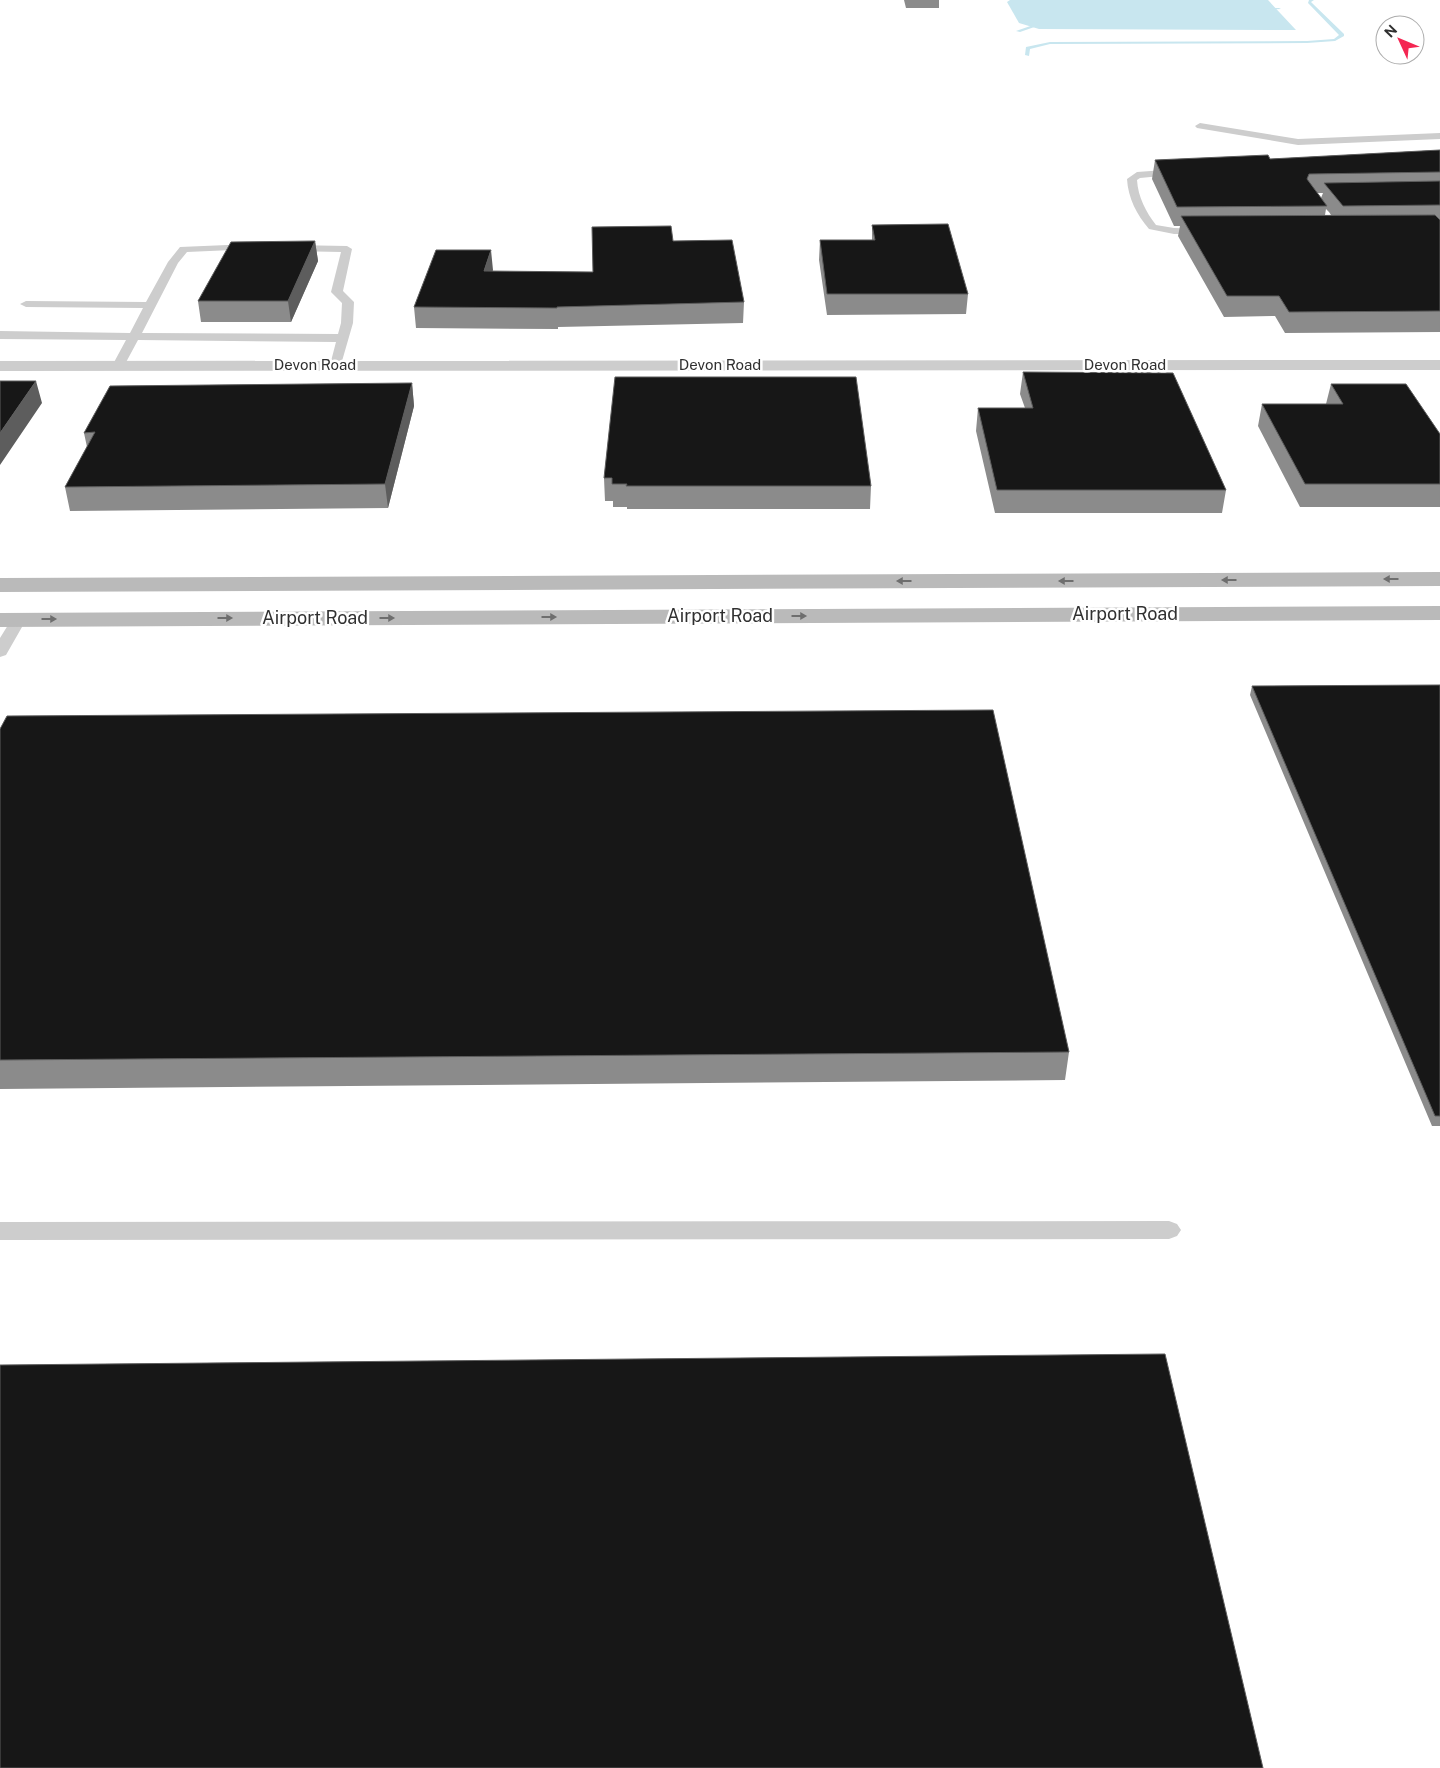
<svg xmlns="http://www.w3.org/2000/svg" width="1440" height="1768" viewBox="0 0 1440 1768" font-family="'Public Sans',sans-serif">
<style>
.water{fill:#c8e6ef}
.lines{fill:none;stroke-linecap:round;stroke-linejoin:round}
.stream{fill:#c8e6ef;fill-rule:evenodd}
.service{fill:#cdcdcd;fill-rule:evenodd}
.minor{fill:#cdcdcd;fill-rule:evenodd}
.secondary{fill:#bababa;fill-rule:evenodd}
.wall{fill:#8b8b8b;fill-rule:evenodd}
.shaded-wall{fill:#5d5d5d}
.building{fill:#171717;stroke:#5d5d5d}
.oneway{fill:#6e6e6e}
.labels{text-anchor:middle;stroke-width:5;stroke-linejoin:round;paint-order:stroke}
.far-street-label{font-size:15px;fill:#303030;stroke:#fff}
.street-label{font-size:18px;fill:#303030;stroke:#fff}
</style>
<rect width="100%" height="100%" fill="#fff"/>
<path class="water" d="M 1010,0 L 1268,0 L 1296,30 L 1039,29 L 1019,23 L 1007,2 Z"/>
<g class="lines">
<path class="stream" d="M 1309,0 L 1314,0 L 1311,2 L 1344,34 L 1344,36 L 1335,41 L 1307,43 L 1050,44 L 1030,49 L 1029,56 L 1025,55 L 1026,47 L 1050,42 L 1307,41 L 1334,39 L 1339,35 L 1308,3 Z
M 1262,8 L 1279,8 L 1281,9 L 1261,10 Z
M 1039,23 L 1043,24 L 1020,32 L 1016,31 Z"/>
<path class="service" d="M 1200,123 L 1298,139 L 1440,133 L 1440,139 L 1298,145 L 1197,128 L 1195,126 Z
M 1179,169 L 1184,172 L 1182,174 L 1140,178 L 1137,180 C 1138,197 1146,212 1156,225 L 1174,228 L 1203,229 L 1207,230 L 1208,232 L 1207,234 L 1174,234 L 1149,229 C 1137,215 1128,198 1127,179 L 1137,172 Z
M 251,244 L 255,245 L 256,247 L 255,249 L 187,252 L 178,263 L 142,333 L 338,334 L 341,323 L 342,303 L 331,292 L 341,252 L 291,251 L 286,248 L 291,245 L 347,246 L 352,249 L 343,291 L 354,302 L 353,323 L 340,368 L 332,368 L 330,365 L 336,342 L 138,340 L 124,366 L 118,370 L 112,366 L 126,340 L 0,339 L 0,331 L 130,333 L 143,308 L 26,307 L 20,304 L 26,301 L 146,302 L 168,262 L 180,247 Z
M 18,615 L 23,617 L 26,620 L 6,655 L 0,657 L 0,638 L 13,617 Z
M 1169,1221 L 1177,1224 L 1181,1230 L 1177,1236 L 1169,1239 L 0,1240 L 0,1222 Z"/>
<path class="minor" d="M 1440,360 L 1440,370 L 0,371 L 0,361 Z"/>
<path class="secondary" d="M 1440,572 L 1440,586 L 0,592 L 0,578 Z
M 1440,606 L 1440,620 L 0,627 L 0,613 Z"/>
</g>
<path class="wall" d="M 904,0 L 939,0 L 939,8 L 906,8 Z
M 1440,150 L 1440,332 L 1285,333 L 1275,316 L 1224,317 L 1178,236 L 1180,226 L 1174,226 L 1152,179 L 1155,160 L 1270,159 ZM 1317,193 L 1323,193 L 1321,198 ZM 1326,209 L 1329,212 L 1331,215 L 1325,215 Z
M 872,225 L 968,294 L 966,314 L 827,315 L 819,260 L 820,240 L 872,240 Z
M 315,241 L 318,261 L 291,322 L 201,322 L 198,301 Z
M 673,241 L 744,302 L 743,323 L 558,327 L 558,329 L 416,328 L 414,307 L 593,272 Z
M 1023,372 L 1226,490 L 1222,513 L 995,513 L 976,431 L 978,408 L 1025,408 L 1020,394 Z
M 412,383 L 414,406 L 388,508 L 70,511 L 65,487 L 87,447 L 84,433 Z
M 1331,384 L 1440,434 L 1440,507 L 1300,507 L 1258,426 L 1262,404 L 1326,404 Z
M 604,478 L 871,486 L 870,509 L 627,509 L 627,507 L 613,507 L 613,501 L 605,501 Z
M 1440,685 L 1440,1126 L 1432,1126 L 1250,695 L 1252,686 Z
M 0,729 L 1069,1052 L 1065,1080 L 0,1089 Z"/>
<path class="shaded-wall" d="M 315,241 L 318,261 L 291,322 L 288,301 Z
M 491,250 L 493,270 L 486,291 L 484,271 Z
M 36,381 L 42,403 L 0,465 L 0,433 Z
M 412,383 L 414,406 L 388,508 L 385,484 Z"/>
<path class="building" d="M 1440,150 L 1440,172 L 1309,174 L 1307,179 L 1327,206 L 1177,207 L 1155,160 L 1268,155 L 1270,159 Z
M 1440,181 L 1440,205 L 1343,206 L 1324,183 Z
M 1435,215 L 1440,220 L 1440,311 L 1289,312 L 1279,296 L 1227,296 L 1181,216 Z
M 948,224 L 968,294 L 827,294 L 820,240 L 875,240 L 872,225 Z
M 671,226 L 673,241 L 732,240 L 744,302 L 557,307 L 557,308 L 414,307 L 436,250 L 491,250 L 484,271 L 593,272 L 592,227 Z
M 315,241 L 288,301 L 198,301 L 231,242 Z
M 1023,372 L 1173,373 L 1226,490 L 997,490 L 978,408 L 1033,408 Z
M 615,377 L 856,377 L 871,486 L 626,486 L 627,484 L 612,484 L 612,478 L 604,478 Z
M 0,381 L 36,381 L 0,433 Z
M 412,383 L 385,484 L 65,487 L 95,432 L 84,433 L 110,386 Z
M 1331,384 L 1406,384 L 1440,434 L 1440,484 L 1305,484 L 1262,404 L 1343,404 Z
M 1440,685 L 1440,1116 L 1435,1116 L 1252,686 Z
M 993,710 L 1069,1052 L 0,1060 L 0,729 L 7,716 Z
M 1165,1354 L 1263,1768 L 0,1768 L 0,1365 Z"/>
<defs><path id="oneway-solid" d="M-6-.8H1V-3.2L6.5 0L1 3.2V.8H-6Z" transform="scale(1.25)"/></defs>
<g class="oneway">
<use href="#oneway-solid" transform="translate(1391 579) rotate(180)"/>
<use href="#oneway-solid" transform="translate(1229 580) rotate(180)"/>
<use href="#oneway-solid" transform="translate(904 581) rotate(180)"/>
<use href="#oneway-solid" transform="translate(1066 581) rotate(180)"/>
<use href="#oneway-solid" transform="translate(799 616)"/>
<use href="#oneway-solid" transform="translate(549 617)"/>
<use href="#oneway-solid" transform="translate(225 618)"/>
<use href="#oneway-solid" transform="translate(387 618)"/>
<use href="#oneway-solid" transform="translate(49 619)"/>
</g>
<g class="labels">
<g class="far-street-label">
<text x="315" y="370">Devon Road</text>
<text x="720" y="370">Devon Road</text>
<text x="1125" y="370">Devon Road</text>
</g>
<g class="street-label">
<text x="1125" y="620">Airport Road</text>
<text x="720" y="622">Airport Road</text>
<text x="315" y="624">Airport Road</text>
</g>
</g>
<g transform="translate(1400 40) rotate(314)"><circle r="24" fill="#ffffff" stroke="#acacac"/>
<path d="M0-4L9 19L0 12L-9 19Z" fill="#f42652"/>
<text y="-8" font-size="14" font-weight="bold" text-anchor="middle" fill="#303030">N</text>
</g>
</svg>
